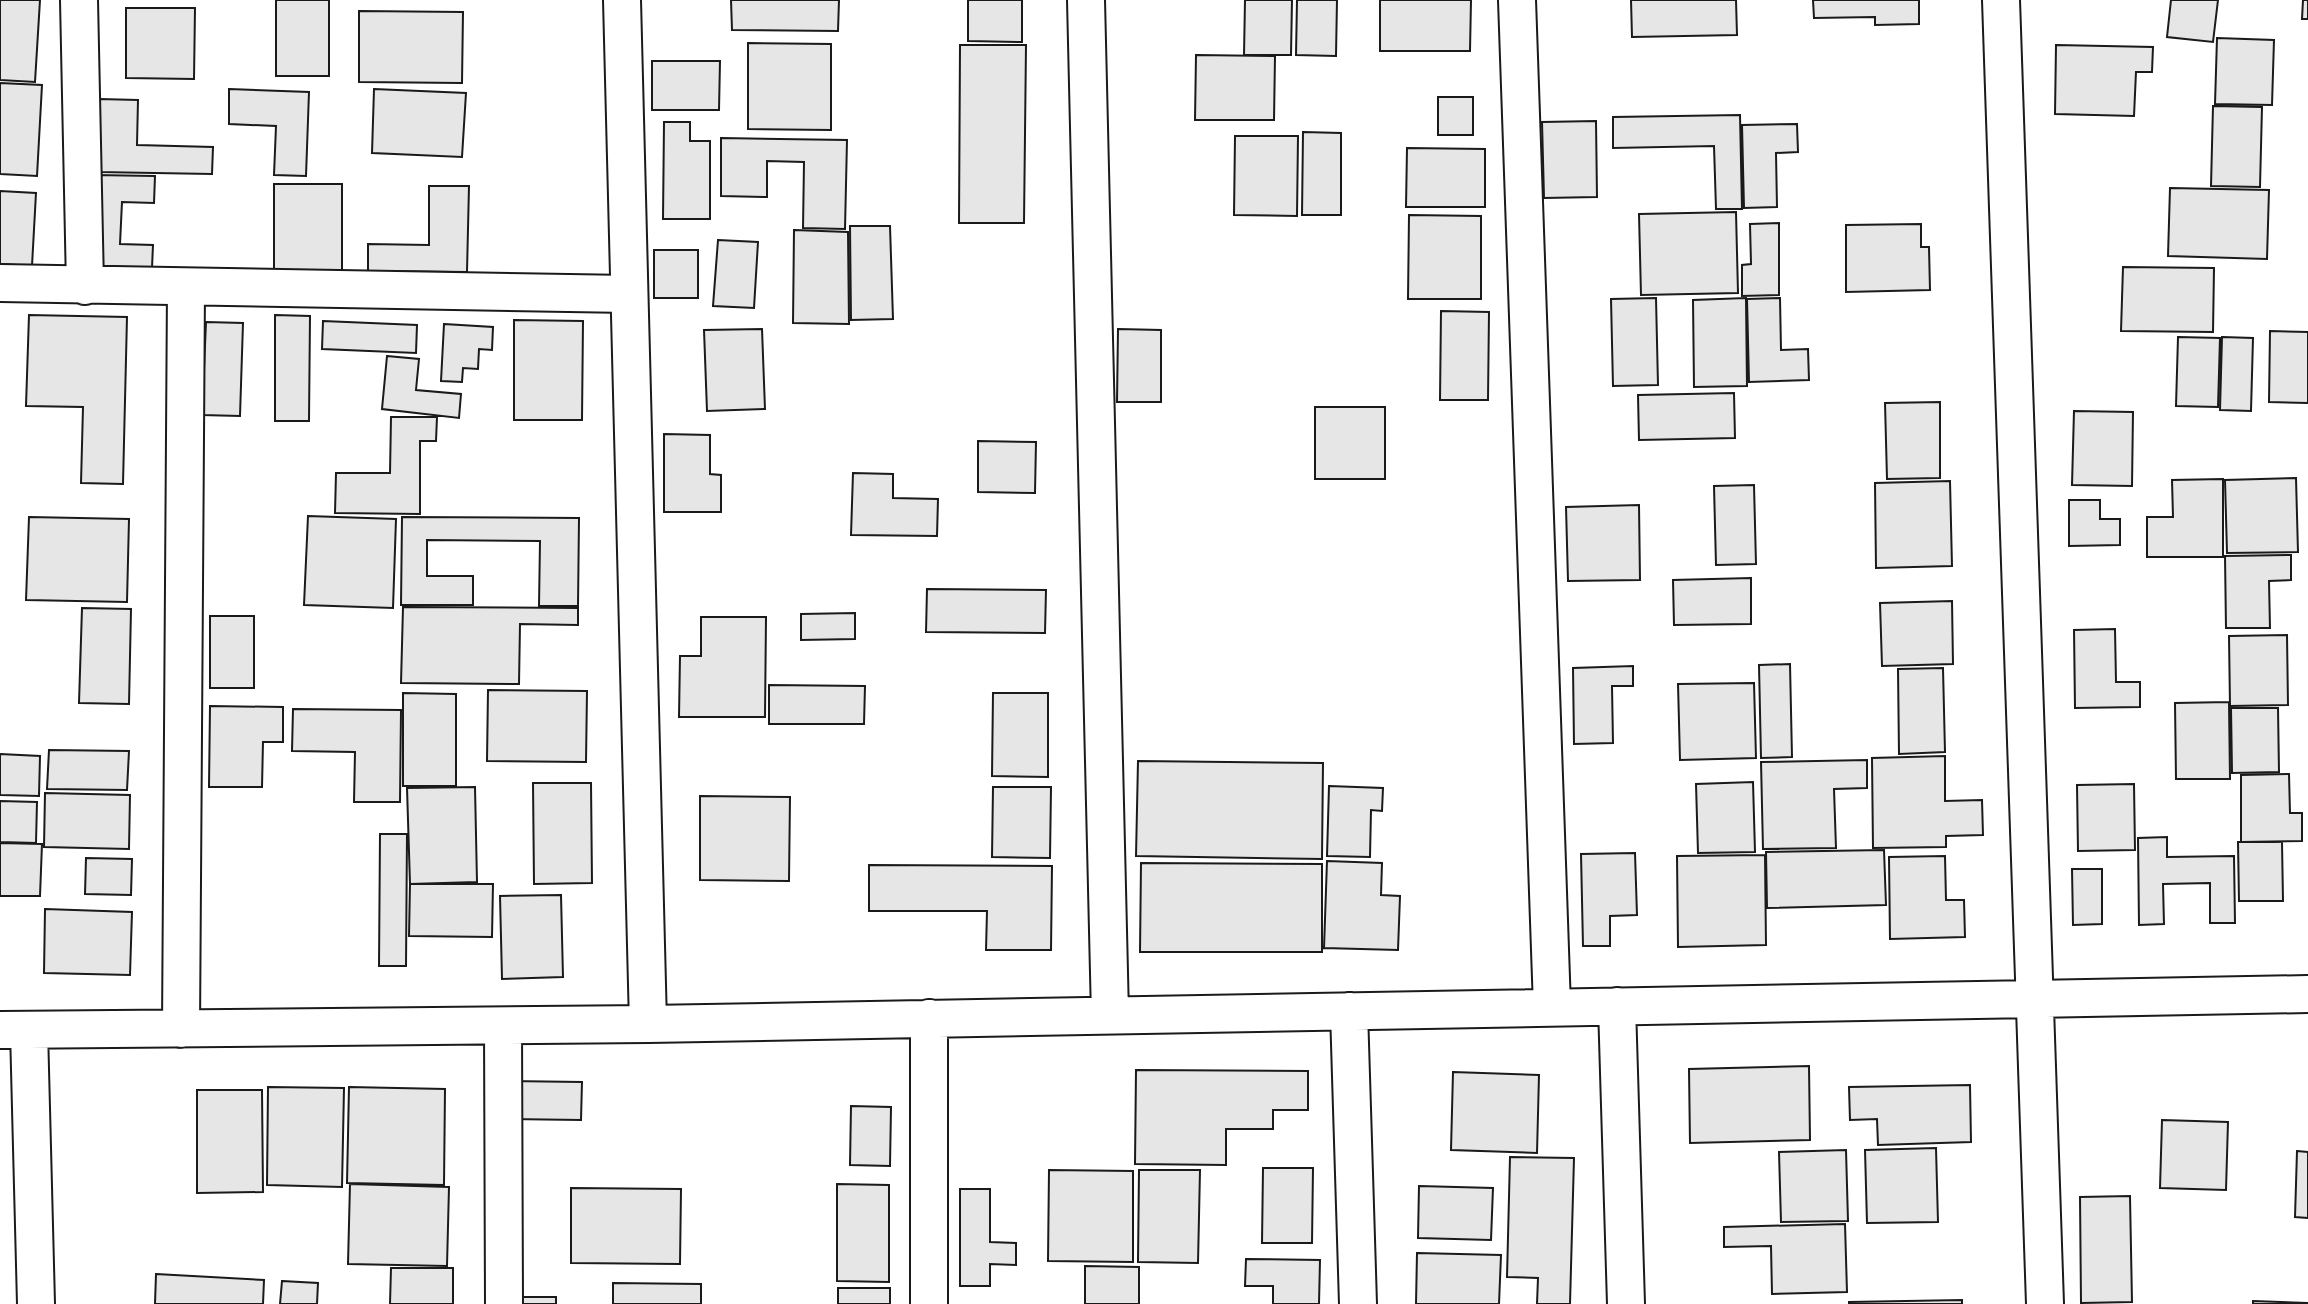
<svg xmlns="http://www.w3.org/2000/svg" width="2308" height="1304" viewBox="0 0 2308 1304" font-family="'Asap Condensed',sans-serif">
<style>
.building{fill:#e6e6e6;stroke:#1a1a1a;stroke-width:2}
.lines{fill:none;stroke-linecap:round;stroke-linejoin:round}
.minor-casing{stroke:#1a1a1a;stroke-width:40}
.minor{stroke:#fff;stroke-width:36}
</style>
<rect width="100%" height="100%" fill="#fff"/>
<path class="building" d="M 0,0 L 40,0 L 35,82 L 0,80 Z
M 276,0 L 329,0 L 329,76 L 276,76 Z
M 731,0 L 839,0 L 838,31 L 732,30 Z
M 968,0 L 1022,0 L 1022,42 L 968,41 Z
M 1245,0 L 1292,0 L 1291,55 L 1244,55 Z
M 1297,0 L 1337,0 L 1336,56 L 1296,55 Z
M 1380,0 L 1471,0 L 1470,51 L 1380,51 Z
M 1631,0 L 1736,0 L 1737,35 L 1632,37 Z
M 1813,0 L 1919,0 L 1919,24 L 1875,25 L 1875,17 L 1814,18 Z
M 2171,0 L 2218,0 L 2213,42 L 2167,37 Z
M 2303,0 L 2308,0 L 2308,19 L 2302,19 Z
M 126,8 L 195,8 L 194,79 L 126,78 Z
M 359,11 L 463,12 L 462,83 L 359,82 Z
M 2217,38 L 2274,40 L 2272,105 L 2215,104 Z
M 748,43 L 831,44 L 831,130 L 748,129 Z
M 960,45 L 1026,45 L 1024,223 L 959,223 Z
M 2056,45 L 2153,47 L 2152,72 L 2136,72 L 2134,116 L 2055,114 Z
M 1196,55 L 1275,56 L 1274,120 L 1195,120 Z
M 652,61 L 720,61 L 719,110 L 652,110 Z
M 0,83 L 42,85 L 37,176 L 0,174 Z
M 229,89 L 309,92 L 306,176 L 274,175 L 276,126 L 229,124 Z
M 374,89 L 466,93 L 462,157 L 372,153 Z
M 1438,97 L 1473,97 L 1473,135 L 1438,135 Z
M 99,99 L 138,100 L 137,145 L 213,147 L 212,174 L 97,172 Z
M 2213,106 L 2262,107 L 2260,187 L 2211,186 Z
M 1740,115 L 1742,209 L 1716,209 L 1714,146 L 1613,148 L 1613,117 Z
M 1596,121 L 1597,197 L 1544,198 L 1542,122 Z
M 664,122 L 690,122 L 690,141 L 710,141 L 710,219 L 663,219 Z
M 1797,124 L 1798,152 L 1776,153 L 1777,207 L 1744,208 L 1742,125 Z
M 1303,132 L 1341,133 L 1341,215 L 1302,215 Z
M 1235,136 L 1298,136 L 1297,216 L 1234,215 Z
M 721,138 L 847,140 L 845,229 L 803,228 L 804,162 L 767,161 L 767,197 L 721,196 Z
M 1407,148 L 1485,149 L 1485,207 L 1406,207 Z
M 94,175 L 155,176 L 154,203 L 122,202 L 120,244 L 153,245 L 152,268 L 93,266 Z
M 274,184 L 342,184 L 342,271 L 274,271 Z
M 429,186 L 469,186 L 467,272 L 368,271 L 368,244 L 429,245 Z
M 2170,188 L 2269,190 L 2267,259 L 2168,256 Z
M 0,191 L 36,193 L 32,266 L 0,264 Z
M 1736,212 L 1738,293 L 1641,295 L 1639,214 Z
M 1409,215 L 1481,216 L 1481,299 L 1408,299 Z
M 1779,223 L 1779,295 L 1742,296 L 1742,265 L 1751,264 L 1750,224 Z
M 1921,224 L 1921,247 L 1929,247 L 1930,290 L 1846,292 L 1846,225 Z
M 850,226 L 890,226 L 893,319 L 851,320 Z
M 794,230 L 848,232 L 849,324 L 793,323 Z
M 718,240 L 758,242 L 754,308 L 713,306 Z
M 654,250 L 698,250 L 698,298 L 654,298 Z
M 2123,267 L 2214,268 L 2213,332 L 2121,331 Z
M 1656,298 L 1658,385 L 1613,386 L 1611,299 Z
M 1746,298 L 1747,386 L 1694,387 L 1693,300 Z
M 1780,298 L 1781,350 L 1808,349 L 1809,380 L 1749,382 L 1747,299 Z
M 1441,311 L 1489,312 L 1488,400 L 1440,400 Z
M 29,315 L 127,317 L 123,484 L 81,483 L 83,407 L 26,406 Z
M 275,315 L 310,316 L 309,421 L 275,421 Z
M 514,320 L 583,321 L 582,420 L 514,420 Z
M 323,321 L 417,325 L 416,353 L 322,349 Z
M 206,322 L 243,323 L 240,416 L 202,415 Z
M 444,324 L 493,327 L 492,350 L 479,349 L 478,369 L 463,368 L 462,382 L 441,381 Z
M 762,329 L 765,409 L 707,411 L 704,330 Z
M 1118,329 L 1161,330 L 1161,402 L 1117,402 Z
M 2270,331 L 2308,332 L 2308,403 L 2269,402 Z
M 2178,337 L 2220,338 L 2218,407 L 2176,406 Z
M 2222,337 L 2253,338 L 2251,411 L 2220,410 Z
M 387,356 L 419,359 L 416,390 L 461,394 L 459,418 L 382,409 Z
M 1734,393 L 1735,438 L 1639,440 L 1638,395 Z
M 1940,402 L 1940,478 L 1887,479 L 1885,403 Z
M 1315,407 L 1385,407 L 1385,479 L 1315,479 Z
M 2074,411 L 2133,412 L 2132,486 L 2072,485 Z
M 391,417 L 437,417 L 436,441 L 420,441 L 420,514 L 335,513 L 336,473 L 390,473 Z
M 664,434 L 710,435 L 710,474 L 721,475 L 721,512 L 664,512 Z
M 978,441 L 1036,442 L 1035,493 L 978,492 Z
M 853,473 L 893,474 L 893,498 L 938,499 L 937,536 L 851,535 Z
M 2296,478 L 2298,552 L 2227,553 L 2225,480 Z
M 2223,479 L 2223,557 L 2147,557 L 2147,517 L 2173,517 L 2172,480 Z
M 1950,481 L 1952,566 L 1876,568 L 1875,483 Z
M 1754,485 L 1756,564 L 1716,565 L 1714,486 Z
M 2069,500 L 2100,500 L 2100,519 L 2120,519 L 2120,545 L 2069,546 Z
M 1639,505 L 1640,580 L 1568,581 L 1566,507 Z
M 308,516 L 396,519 L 393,608 L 304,605 Z
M 29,517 L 129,519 L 127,602 L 26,600 Z
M 402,517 L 579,518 L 578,606 L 539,606 L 540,541 L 427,540 L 427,576 L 473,576 L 473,605 L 401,605 Z
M 2291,555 L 2291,580 L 2269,581 L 2270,628 L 2226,628 L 2225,556 Z
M 1751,578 L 1751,624 L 1674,625 L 1673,580 Z
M 927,589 L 1046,590 L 1045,633 L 926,632 Z
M 1952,601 L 1953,664 L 1882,666 L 1880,603 Z
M 403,607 L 578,608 L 578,625 L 520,624 L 519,684 L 401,683 Z
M 82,608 L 131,609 L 129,704 L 79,703 Z
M 855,613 L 855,639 L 801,640 L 801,614 Z
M 210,616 L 254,616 L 254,688 L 210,688 Z
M 701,617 L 766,617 L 765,717 L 679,717 L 680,656 L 701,656 Z
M 2115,629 L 2116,682 L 2140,682 L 2140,707 L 2075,708 L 2074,630 Z
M 2287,635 L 2288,705 L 2230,706 L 2229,636 Z
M 1790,664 L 1792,757 L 1761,758 L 1759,665 Z
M 1633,666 L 1633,686 L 1612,686 L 1613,743 L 1574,744 L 1573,668 Z
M 1943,668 L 1945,752 L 1899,754 L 1898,669 Z
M 1754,683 L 1756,758 L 1680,760 L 1678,684 Z
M 769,685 L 865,686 L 864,724 L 769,724 Z
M 488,690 L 587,691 L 586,762 L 487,761 Z
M 403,693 L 456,694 L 456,786 L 403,786 Z
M 993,693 L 1048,693 L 1048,777 L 992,776 Z
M 2229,702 L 2230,779 L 2176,779 L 2175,703 Z
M 210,706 L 283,707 L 283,742 L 263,742 L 262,787 L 209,787 Z
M 2231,708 L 2278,708 L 2279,772 L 2232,773 Z
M 293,709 L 401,710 L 400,802 L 354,802 L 355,752 L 292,751 Z
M 49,750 L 129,751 L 127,790 L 47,789 Z
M 0,754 L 40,756 L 39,796 L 0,795 Z
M 1945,756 L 1945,801 L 1982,800 L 1983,835 L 1946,836 L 1946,847 L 1873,848 L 1872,758 Z
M 1867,760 L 1867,788 L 1834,789 L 1836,848 L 1763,849 L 1761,762 Z
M 1138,761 L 1323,763 L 1322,859 L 1136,856 Z
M 2289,774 L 2290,813 L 2302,813 L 2302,841 L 2241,842 L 2241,775 Z
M 1753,782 L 1755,852 L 1698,853 L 1696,784 Z
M 533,783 L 591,783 L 592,883 L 534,884 Z
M 2134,784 L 2135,850 L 2078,851 L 2077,785 Z
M 1329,786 L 1383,788 L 1382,811 L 1371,810 L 1370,857 L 1327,856 Z
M 475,787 L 477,882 L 410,884 L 407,788 Z
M 993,787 L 1051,787 L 1050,858 L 992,857 Z
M 45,793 L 130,795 L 129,849 L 44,847 Z
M 700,796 L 790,797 L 789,881 L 700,880 Z
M 0,801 L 37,802 L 36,843 L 0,842 Z
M 380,834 L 407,834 L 406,966 L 379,966 Z
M 2167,837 L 2167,857 L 2234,856 L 2235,923 L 2210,923 L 2210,883 L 2163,884 L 2164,924 L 2139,925 L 2138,838 Z
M 2238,842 L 2282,842 L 2283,901 L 2239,901 Z
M 0,843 L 42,844 L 40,896 L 0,896 Z
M 1884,850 L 1886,905 L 1767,908 L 1766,852 Z
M 1635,853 L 1637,915 L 1610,916 L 1610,946 L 1583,946 L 1581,854 Z
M 1765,855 L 1766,945 L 1678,947 L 1677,856 Z
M 1945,856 L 1946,900 L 1964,900 L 1965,937 L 1890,939 L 1889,857 Z
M 86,858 L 132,859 L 131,895 L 85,894 Z
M 1327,861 L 1382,863 L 1381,895 L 1400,896 L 1398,950 L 1324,948 Z
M 1141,863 L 1322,864 L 1322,952 L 1140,952 Z
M 869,865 L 1052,866 L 1051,950 L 986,950 L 987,911 L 869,911 Z
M 2072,869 L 2102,869 L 2102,924 L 2073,925 Z
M 410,884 L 493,884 L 492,937 L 409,936 Z
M 561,895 L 563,977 L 502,979 L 500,896 Z
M 45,909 L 132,912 L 130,975 L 44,973 Z
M 1809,1066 L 1810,1140 L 1690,1143 L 1689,1069 Z
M 1136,1070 L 1308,1071 L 1308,1110 L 1273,1110 L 1273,1129 L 1226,1129 L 1226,1165 L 1135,1164 Z
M 1453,1072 L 1539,1075 L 1537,1153 L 1451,1150 Z
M 507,1081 L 582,1082 L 581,1120 L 507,1119 Z
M 1970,1085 L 1971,1142 L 1878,1145 L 1877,1119 L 1850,1120 L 1849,1087 Z
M 268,1087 L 344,1088 L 342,1187 L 267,1185 Z
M 349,1087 L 445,1089 L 444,1185 L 347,1183 Z
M 197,1090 L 262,1090 L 263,1192 L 197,1193 Z
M 851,1106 L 891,1107 L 890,1166 L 850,1165 Z
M 2162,1120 L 2228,1122 L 2226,1190 L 2160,1188 Z
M 1936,1148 L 1938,1222 L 1867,1223 L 1865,1150 Z
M 1846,1150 L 1848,1221 L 1781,1222 L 1779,1152 Z
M 2297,1151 L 2308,1152 L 2308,1218 L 2295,1217 Z
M 1510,1157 L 1574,1158 L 1570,1304 L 1537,1304 L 1538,1278 L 1507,1277 Z
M 1263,1168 L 1313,1168 L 1312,1243 L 1262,1243 Z
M 1049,1170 L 1133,1171 L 1133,1262 L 1048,1261 Z
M 1139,1170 L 1200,1170 L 1198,1263 L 1138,1262 Z
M 350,1184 L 449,1187 L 447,1266 L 348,1264 Z
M 837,1184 L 889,1185 L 889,1282 L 837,1281 Z
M 1419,1186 L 1493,1188 L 1491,1240 L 1418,1238 Z
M 571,1188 L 681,1189 L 680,1264 L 571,1263 Z
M 960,1189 L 990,1189 L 990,1242 L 1016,1243 L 1016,1265 L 990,1264 L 990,1286 L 960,1286 Z
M 2130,1196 L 2132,1302 L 2081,1303 L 2080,1197 Z
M 1845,1224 L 1847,1292 L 1772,1294 L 1771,1246 L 1724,1247 L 1724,1227 Z
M 1417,1253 L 1501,1255 L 1499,1304 L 1416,1304 Z
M 1246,1259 L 1320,1260 L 1319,1304 L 1273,1304 L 1273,1286 L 1245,1286 Z
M 1085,1266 L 1139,1267 L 1139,1304 L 1085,1304 Z
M 391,1268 L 453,1268 L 453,1304 L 390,1304 Z
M 156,1274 L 264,1280 L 263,1304 L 155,1304 Z
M 282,1281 L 318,1283 L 317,1304 L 280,1304 Z
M 613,1283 L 701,1284 L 701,1304 L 613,1304 Z
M 838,1288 L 890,1288 L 890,1304 L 838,1304 Z
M 520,1297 L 556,1297 L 556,1304 L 520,1304 Z
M 1962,1300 L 1962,1304 L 1849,1304 L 1849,1302 Z
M 2253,1301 L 2308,1303 L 2308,1304 L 2253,1304 Z"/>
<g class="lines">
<defs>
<path id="minor" d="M 79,0 L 85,286
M 622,0 L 648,1024
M 1086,0 L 1110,1015
M 1517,0 L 1552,1007
M 2001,0 L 2045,1304
M 0,283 L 629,294
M 1617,1006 L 1626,1304
M 1349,1011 L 1358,1304
M 929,1018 L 929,1304
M 503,1026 L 504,1304
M 181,1029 L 186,288
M 0,1030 L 648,1024 L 2308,994
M 29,1030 L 36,1304"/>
</defs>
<use href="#minor" class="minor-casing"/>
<use href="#minor" class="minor"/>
</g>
</svg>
